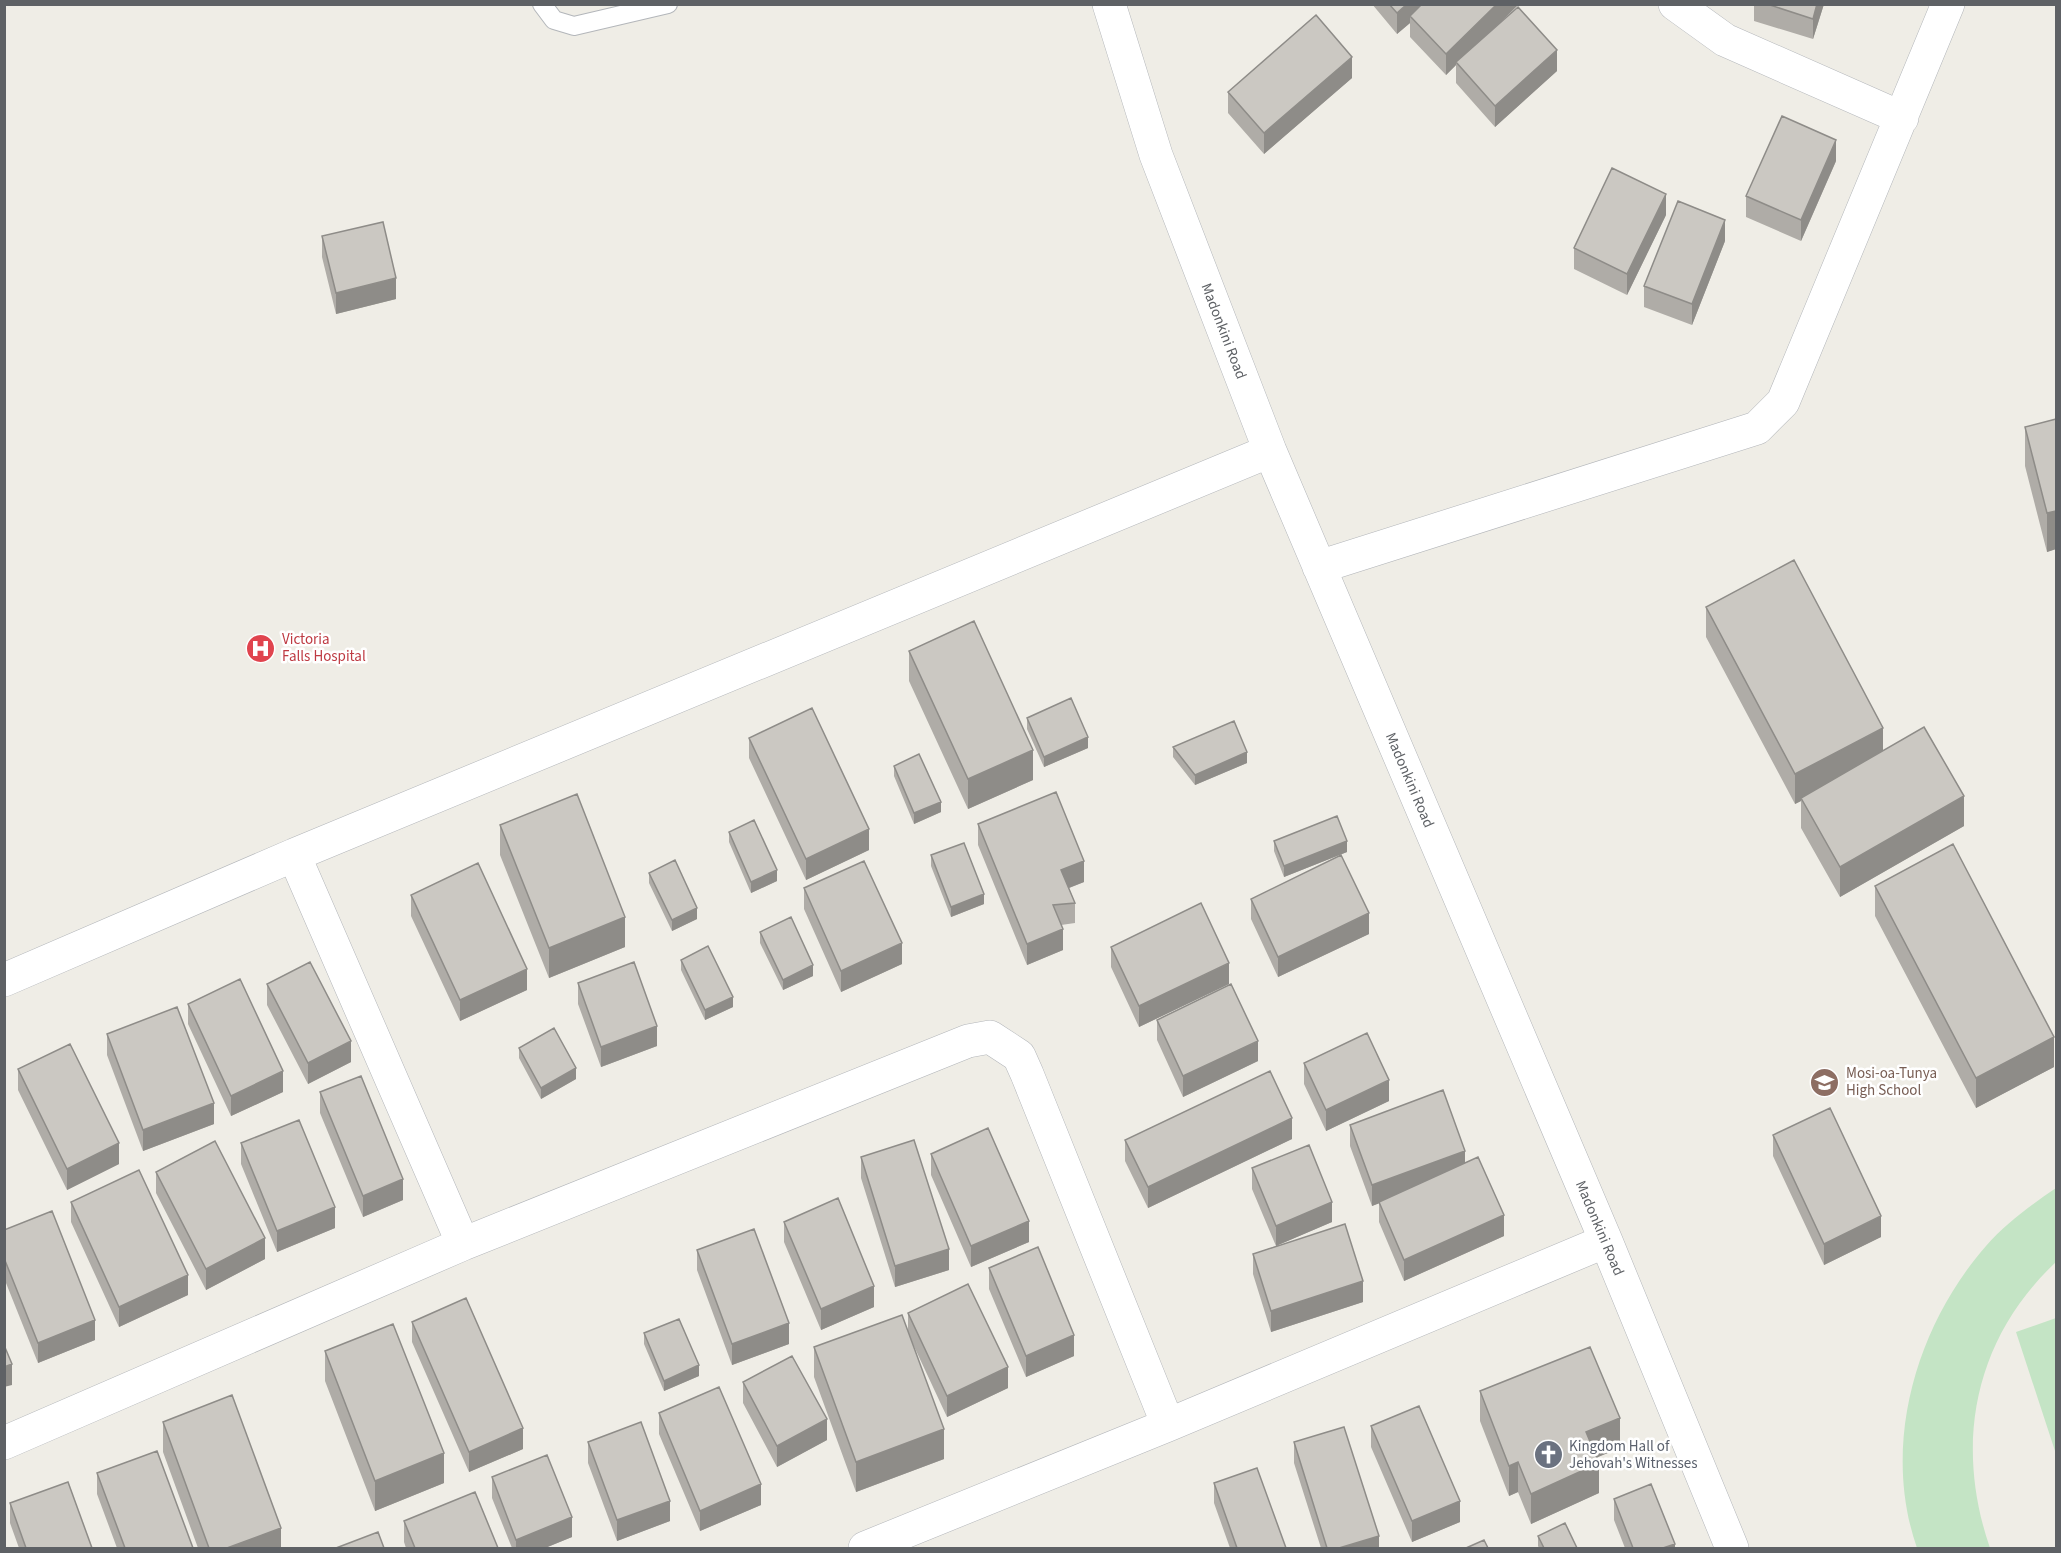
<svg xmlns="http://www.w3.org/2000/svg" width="2061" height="1553" viewBox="0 0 2061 1553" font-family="'Source Sans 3',sans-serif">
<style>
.green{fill:#c4e4c5}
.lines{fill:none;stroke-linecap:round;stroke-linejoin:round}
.service-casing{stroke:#b3b6ba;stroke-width:20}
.minor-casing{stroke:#b3b6ba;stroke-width:34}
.service{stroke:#fff;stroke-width:18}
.minor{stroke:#fff;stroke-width:33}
.wall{fill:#afaca7}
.shaded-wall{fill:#8e8c88}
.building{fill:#cbc8c2;stroke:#8e8c88;stroke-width:1.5}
.labels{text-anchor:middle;stroke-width:5;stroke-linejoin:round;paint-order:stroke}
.street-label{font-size:15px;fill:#5e6165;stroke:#fff}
.health-label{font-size:15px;fill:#be3a42;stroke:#fff;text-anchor:start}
.education-label{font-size:15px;fill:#785e54;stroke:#fff;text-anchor:start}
.worship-label{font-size:15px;fill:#5b616d;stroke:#fff;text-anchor:start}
</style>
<rect width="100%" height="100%" fill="#efede6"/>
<path class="green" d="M 2056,1188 L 2056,1262 C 1974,1339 1954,1444 1990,1548 L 1917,1548 C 1881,1445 1916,1326 1986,1246 C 2006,1223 2031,1205 2056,1188 Z
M 2056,1318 L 2056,1454 L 2016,1332 Z"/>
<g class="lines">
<defs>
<path id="service" d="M 542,4 L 554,20 L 574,26 L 668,4"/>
<path id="minor" d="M 1109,4 L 1156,155 L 1270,451 L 1606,1241 L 1732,1548
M 1675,4 L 1725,40 L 1902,118
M 1319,567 L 1757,428 L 1783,402 L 1948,4
M 4,980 L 294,855
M 1168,1425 L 1027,1074 L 1019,1056 L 990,1037 L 968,1041 L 463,1244 L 294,855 L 1270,451
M 4,1443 L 463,1244
M 865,1548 L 1168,1425 L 1606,1241"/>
</defs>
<use href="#service" class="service-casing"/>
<use href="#minor" class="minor-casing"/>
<use href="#service" class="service"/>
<use href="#minor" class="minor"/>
</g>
<path class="wall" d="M 1372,4 L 1519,4 L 1502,21 L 1557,71 L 1495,127 L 1456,83 L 1456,65 L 1446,75 L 1410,37 L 1410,23 L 1397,34 Z
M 1754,4 L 1824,4 L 1813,39 L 1754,21 Z
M 1352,78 L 1264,154 L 1228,113 L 1228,92 Z
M 1836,161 L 1801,241 L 1746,217 L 1746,196 Z
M 1666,215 L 1627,295 L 1574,269 L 1574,248 Z
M 322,236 L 396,299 L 336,314 L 322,257 Z
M 1725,241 L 1692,325 L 1644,307 L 1644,286 Z
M 2056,419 L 2056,549 L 2047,552 L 2025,466 L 2025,427 Z
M 1706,607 L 1883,751 L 1964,826 L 1840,897 L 1801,828 L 1801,801 L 1795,804 L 1706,637 Z
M 909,651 L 1033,780 L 968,809 L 909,681 Z
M 1027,718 L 1088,748 L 1044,767 L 1027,729 Z
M 749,738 L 869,850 L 806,880 L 749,758 Z
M 1173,747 L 1247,763 L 1195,785 L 1173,757 Z
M 894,766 L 941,812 L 914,824 L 894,776 Z
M 978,824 L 1084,882 L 1069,888 L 1075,903 L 1075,923 L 1061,925 L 1063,950 L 1027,965 L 978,845 Z
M 500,825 L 625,947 L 549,978 L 500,855 Z
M 729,832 L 777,881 L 751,893 L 729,842 Z
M 1274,841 L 1347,852 L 1284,877 L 1274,851 Z
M 931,855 L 984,904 L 951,917 L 931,866 Z
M 649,873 L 697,919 L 672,931 L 649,883 Z
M 1875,886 L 2054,1067 L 1976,1108 L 1875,916 Z
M 804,888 L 902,964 L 841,992 L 804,909 Z
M 411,895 L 527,990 L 460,1021 L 411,916 Z
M 1251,899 L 1369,934 L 1278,977 L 1251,919 Z
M 760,932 L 813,976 L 783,990 L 760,943 Z
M 1111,947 L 1229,984 L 1139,1027 L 1111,967 Z
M 681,960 L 733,1007 L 705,1020 L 681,970 Z
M 578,983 L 657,1046 L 601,1067 L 578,1004 Z
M 267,984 L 351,1062 L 308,1084 L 267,1005 Z
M 188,1004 L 283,1092 L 231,1116 L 188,1024 Z
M 1157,1020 L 1258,1061 L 1183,1097 L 1157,1040 Z
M 107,1034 L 214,1124 L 143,1151 L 107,1055 Z
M 519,1048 L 576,1079 L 541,1099 L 519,1058 Z
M 1304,1063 L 1389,1101 L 1326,1131 L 1304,1084 Z
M 18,1069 L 119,1164 L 67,1190 L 18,1090 Z
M 320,1092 L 403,1200 L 363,1217 L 320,1113 Z
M 1350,1125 L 1465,1163 L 1504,1236 L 1404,1281 L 1379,1222 L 1379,1203 L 1372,1206 L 1350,1146 Z
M 1773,1135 L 1881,1237 L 1824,1265 L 1773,1156 Z
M 1292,1139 L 1148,1208 L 1125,1161 L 1125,1140 Z
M 241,1143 L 335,1228 L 277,1252 L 241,1164 Z
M 931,1154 L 1029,1242 L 971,1267 L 931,1175 Z
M 861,1157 L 949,1270 L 895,1287 L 861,1178 Z
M 1252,1168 L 1332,1222 L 1278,1245 L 1363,1302 L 1271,1332 L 1253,1274 L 1253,1254 L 1276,1246 L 1252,1189 Z
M 156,1172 L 265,1259 L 206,1290 L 156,1193 Z
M 71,1202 L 188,1295 L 119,1327 L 71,1222 Z
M 784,1222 L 874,1307 L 821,1330 L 784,1242 Z
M 4,1230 L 95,1340 L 38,1363 L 4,1278 Z
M 697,1250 L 789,1344 L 732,1365 L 697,1270 Z
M 989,1268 L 1074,1356 L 1026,1377 L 989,1289 Z
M 908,1313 L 1008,1388 L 947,1417 L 912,1342 L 944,1459 L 856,1492 L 814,1377 L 814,1347 L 908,1331 Z
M 412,1322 L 523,1449 L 469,1472 L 412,1342 Z
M 644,1333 L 699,1376 L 664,1391 L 644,1344 Z
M 325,1351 L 444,1483 L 375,1511 L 325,1381 Z
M 743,1382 L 827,1440 L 777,1467 L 743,1403 Z
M 1480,1391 L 1620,1448 L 1597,1457 L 1599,1493 L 1531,1524 L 1518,1492 L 1509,1496 L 1480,1421 Z
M 659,1413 L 761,1505 L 700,1531 L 659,1434 Z
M 163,1422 L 281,1548 L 198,1548 L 163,1452 Z
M 1371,1426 L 1460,1522 L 1412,1542 L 1371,1447 Z
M 588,1442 L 670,1521 L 617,1541 L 588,1463 Z
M 1294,1442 L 1379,1548 L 1321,1548 L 1294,1463 Z
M 97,1473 L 193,1548 L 117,1548 L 97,1494 Z
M 492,1477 L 572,1537 L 545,1548 L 512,1548 L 492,1498 Z
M 1214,1483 L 1286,1548 L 1230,1548 L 1214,1503 Z
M 1614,1499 L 1675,1548 L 1625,1548 L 1614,1520 Z
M 10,1503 L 92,1548 L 19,1548 L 10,1523 Z
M 404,1521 L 498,1548 L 406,1548 L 404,1542 Z
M 1538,1536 L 1577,1548 L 1539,1548 L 1538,1546 Z"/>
<path class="shaded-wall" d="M 1407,4 L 1432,4 L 1410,16 L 1410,23 L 1397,34 L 1397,13 Z
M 1497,4 L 1519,4 L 1458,64 L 1456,62 L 1456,65 L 1446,75 L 1446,54 Z
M 1817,4 L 1824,4 L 1813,39 L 1813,19 Z
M 1557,50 L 1557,71 L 1495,127 L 1495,106 Z
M 1352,57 L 1352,78 L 1264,154 L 1264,133 Z
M 1836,140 L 1836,161 L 1801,241 L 1801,220 Z
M 1666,194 L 1666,215 L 1627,295 L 1627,274 Z
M 1725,220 L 1725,241 L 1692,325 L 1692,304 Z
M 396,278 L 396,299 L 336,314 L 336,293 Z
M 2056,511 L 2056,549 L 2047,552 L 2047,513 Z
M 1883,728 L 1883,758 L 1801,798 L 1801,801 L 1795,804 L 1795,774 Z
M 1088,737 L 1088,748 L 1044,767 L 1044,757 Z
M 1033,750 L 1033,780 L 968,809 L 968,779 Z
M 1247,752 L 1247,763 L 1195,785 L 1195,775 Z
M 1964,796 L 1964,826 L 1840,897 L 1840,867 Z
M 941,802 L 941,812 L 914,824 L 914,813 Z
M 869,829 L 869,850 L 806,880 L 806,859 Z
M 1347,841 L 1347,852 L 1284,877 L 1284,866 Z
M 1084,861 L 1084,882 L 1061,891 L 1061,870 Z
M 777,870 L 777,881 L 751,893 L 751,882 Z
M 984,894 L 984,904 L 951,917 L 951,907 Z
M 697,908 L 697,919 L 672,931 L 672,920 Z
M 1369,913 L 1369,934 L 1278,977 L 1278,957 Z
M 625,917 L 625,947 L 549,978 L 549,948 Z
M 1063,929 L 1063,950 L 1027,965 L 1027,944 Z
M 902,943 L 902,964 L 841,992 L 841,971 Z
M 1229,963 L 1229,984 L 1139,1027 L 1139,1006 Z
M 813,965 L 813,976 L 783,990 L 783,980 Z
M 527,969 L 527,990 L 460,1021 L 460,1000 Z
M 733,997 L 733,1007 L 705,1020 L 705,1010 Z
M 657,1026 L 657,1046 L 601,1067 L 601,1047 Z
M 2054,1037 L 2054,1067 L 1976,1108 L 1976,1078 Z
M 351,1041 L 351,1062 L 308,1084 L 308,1063 Z
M 1258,1041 L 1258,1061 L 1183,1097 L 1183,1076 Z
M 576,1068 L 576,1079 L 541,1099 L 541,1088 Z
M 283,1071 L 283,1092 L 231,1116 L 231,1096 Z
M 1389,1080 L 1389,1101 L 1326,1131 L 1326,1110 Z
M 214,1103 L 214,1124 L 143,1151 L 143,1130 Z
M 1292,1118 L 1292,1139 L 1148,1208 L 1148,1187 Z
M 119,1143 L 119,1164 L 67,1190 L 67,1169 Z
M 1465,1151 L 1465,1171 L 1372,1206 L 1372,1185 Z
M 403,1179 L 403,1200 L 363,1217 L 363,1196 Z
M 1332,1202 L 1332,1222 L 1276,1246 L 1276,1226 Z
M 335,1207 L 335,1228 L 277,1252 L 277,1231 Z
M 1504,1215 L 1504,1236 L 1404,1281 L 1404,1260 Z
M 1881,1216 L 1881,1237 L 1824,1265 L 1824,1244 Z
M 1029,1221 L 1029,1242 L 971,1267 L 971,1246 Z
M 265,1238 L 265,1259 L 206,1290 L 206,1269 Z
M 949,1249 L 949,1270 L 895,1287 L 895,1266 Z
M 188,1275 L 188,1295 L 119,1327 L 119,1307 Z
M 1363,1281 L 1363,1302 L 1271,1332 L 1271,1311 Z
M 874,1286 L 874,1307 L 821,1330 L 821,1309 Z
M 95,1320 L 95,1340 L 38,1363 L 38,1343 Z
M 789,1323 L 789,1344 L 732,1365 L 732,1344 Z
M 1074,1335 L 1074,1356 L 1026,1377 L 1026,1356 Z
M 12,1364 L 12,1385 L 4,1387 L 4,1367 Z
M 699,1365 L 699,1376 L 664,1391 L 664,1381 Z
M 1008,1367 L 1008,1388 L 947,1417 L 947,1396 Z
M 1620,1418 L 1620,1448 L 1586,1462 L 1586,1432 Z
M 827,1419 L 827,1440 L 777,1467 L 777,1446 Z
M 523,1428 L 523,1449 L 469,1472 L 469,1452 Z
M 944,1429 L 944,1459 L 856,1492 L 856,1462 Z
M 444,1453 L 444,1483 L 375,1511 L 375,1481 Z
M 1518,1462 L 1518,1492 L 1509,1496 L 1509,1466 Z
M 1599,1463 L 1599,1493 L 1531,1524 L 1531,1494 Z
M 761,1484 L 761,1505 L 700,1531 L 700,1511 Z
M 670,1501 L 670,1521 L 617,1541 L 617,1520 Z
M 1460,1501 L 1460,1522 L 1412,1542 L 1412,1521 Z
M 572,1517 L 572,1537 L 545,1548 L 516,1548 L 516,1540 Z
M 281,1528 L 281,1548 L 227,1548 Z
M 1379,1536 L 1379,1548 L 1339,1548 Z
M 1675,1544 L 1675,1548 L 1663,1548 Z"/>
<path class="building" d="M 1389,4 L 1407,4 L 1397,13 Z
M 1422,4 L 1497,4 L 1446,54 L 1410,16 Z
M 1767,4 L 1817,4 L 1813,19 Z
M 1518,7 L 1557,50 L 1495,106 L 1456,62 Z
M 1316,15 L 1352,57 L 1264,133 L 1228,92 Z
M 1782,116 L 1836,140 L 1801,220 L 1746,196 Z
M 1612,168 L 1666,194 L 1627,274 L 1574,248 Z
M 1678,201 L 1725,220 L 1692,304 L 1644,286 Z
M 383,222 L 396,278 L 336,293 L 322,236 Z
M 2056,419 L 2056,511 L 2047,513 L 2025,427 Z
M 1794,560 L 1883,728 L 1795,774 L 1706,607 Z
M 974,621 L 1033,750 L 968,779 L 909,651 Z
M 1071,698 L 1088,737 L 1044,757 L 1027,718 Z
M 812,708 L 869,829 L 806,859 L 749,738 Z
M 1234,721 L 1247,752 L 1195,775 L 1173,747 Z
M 1924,727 L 1964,796 L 1840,867 L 1801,798 Z
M 919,754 L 941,802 L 914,813 L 894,766 Z
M 1056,792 L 1084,861 L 1061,870 L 1075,903 L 1053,905 L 1063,929 L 1027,944 L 978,824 Z
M 577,794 L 625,917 L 549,948 L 500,825 Z
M 1337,816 L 1347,841 L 1284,866 L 1274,841 Z
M 754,820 L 777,870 L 751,882 L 729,832 Z
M 964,843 L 984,894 L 951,907 L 931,855 Z
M 1953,844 L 2054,1037 L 1976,1078 L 1875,886 Z
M 1341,855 L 1369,913 L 1278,957 L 1251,899 Z
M 675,860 L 697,908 L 672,920 L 649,873 Z
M 864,861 L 902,943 L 841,971 L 804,888 Z
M 478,863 L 527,969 L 460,1000 L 411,895 Z
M 1201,903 L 1229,963 L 1139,1006 L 1111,947 Z
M 791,917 L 813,965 L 783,980 L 760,932 Z
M 708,946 L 733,997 L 705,1010 L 681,960 Z
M 310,962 L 351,1041 L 308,1063 L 267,984 Z
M 634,962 L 657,1026 L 601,1047 L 578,983 Z
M 240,979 L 283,1071 L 231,1096 L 188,1004 Z
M 1231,984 L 1258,1041 L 1183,1076 L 1157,1020 Z
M 177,1007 L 214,1103 L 143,1130 L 107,1034 Z
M 554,1028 L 576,1068 L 541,1088 L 519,1048 Z
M 1367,1033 L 1389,1080 L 1326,1110 L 1304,1063 Z
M 70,1044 L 119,1143 L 67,1169 L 18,1069 Z
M 1270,1071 L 1292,1118 L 1148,1187 L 1125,1140 Z
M 361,1076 L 403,1179 L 363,1196 L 320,1092 Z
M 1443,1090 L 1465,1151 L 1372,1185 L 1350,1125 Z
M 1830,1108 L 1881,1216 L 1824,1244 L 1773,1135 Z
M 299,1120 L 335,1207 L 277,1231 L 241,1143 Z
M 988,1128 L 1029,1221 L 971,1246 L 931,1154 Z
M 914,1140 L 949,1249 L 895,1266 L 861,1157 Z
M 215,1141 L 265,1238 L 206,1269 L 156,1172 Z
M 1309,1145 L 1332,1202 L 1276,1226 L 1252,1168 Z
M 1478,1157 L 1504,1215 L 1404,1260 L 1379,1202 Z
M 139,1170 L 188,1275 L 119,1307 L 71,1202 Z
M 838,1198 L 874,1286 L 821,1309 L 784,1222 Z
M 52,1211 L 95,1320 L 38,1343 L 4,1258 L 4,1230 Z
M 1345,1224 L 1363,1281 L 1271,1311 L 1253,1254 Z
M 754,1229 L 789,1323 L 732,1344 L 697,1250 Z
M 1038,1247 L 1074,1335 L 1026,1356 L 989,1268 Z
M 968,1284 L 1008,1367 L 947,1396 L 908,1313 Z
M 466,1298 L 523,1428 L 469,1452 L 412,1322 Z
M 902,1315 L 944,1429 L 856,1462 L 814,1347 Z
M 679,1319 L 699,1365 L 664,1381 L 644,1333 Z
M 393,1324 L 444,1453 L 375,1481 L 325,1351 Z
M 4,1345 L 12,1364 L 4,1367 Z
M 1590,1347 L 1620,1418 L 1586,1432 L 1599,1463 L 1531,1494 L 1518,1462 L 1509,1466 L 1480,1391 Z
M 792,1356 L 827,1419 L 777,1446 L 743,1382 Z
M 719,1387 L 761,1484 L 700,1511 L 659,1413 Z
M 232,1395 L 281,1528 L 227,1548 L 209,1548 L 163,1422 Z
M 1419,1406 L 1460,1501 L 1412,1521 L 1371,1426 Z
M 641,1422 L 670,1501 L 617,1520 L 588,1442 Z
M 1344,1427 L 1379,1536 L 1339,1548 L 1327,1548 L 1294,1442 Z
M 157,1451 L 193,1548 L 125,1548 L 97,1473 Z
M 547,1455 L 572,1517 L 516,1540 L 492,1477 Z
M 1257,1468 L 1286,1548 L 1237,1548 L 1214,1483 Z
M 68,1482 L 92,1548 L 26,1548 L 10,1503 Z
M 1651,1484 L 1675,1544 L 1663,1548 L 1633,1548 L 1614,1499 Z
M 475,1492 L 498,1548 L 415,1548 L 404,1521 Z
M 1565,1523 L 1577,1548 L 1544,1548 L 1538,1536 Z
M 378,1532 L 384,1548 L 336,1548 Z
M 1484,1540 L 1488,1548 L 1466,1548 Z"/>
<defs>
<symbol id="hospital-disc" viewBox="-11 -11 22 22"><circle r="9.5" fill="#e0444e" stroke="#fff"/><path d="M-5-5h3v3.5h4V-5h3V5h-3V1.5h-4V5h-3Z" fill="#fff"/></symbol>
<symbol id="school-disc" viewBox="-11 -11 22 22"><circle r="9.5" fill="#8d6e63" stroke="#fff"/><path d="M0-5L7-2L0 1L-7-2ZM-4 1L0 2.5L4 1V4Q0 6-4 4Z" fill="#fff"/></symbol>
<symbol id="church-disc" viewBox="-11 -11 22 22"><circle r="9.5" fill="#6b7280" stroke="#fff"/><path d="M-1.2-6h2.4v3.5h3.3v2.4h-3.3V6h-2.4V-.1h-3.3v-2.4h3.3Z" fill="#fff"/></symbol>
</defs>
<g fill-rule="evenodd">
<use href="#hospital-disc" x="244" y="632" width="33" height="33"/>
<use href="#school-disc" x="1808" y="1066" width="33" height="33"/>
<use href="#church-disc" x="1532" y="1438" width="33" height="33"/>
</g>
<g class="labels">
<g class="street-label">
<text transform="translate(1224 331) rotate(69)" y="5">Madonkini Road</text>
<text transform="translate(1410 780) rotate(67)" y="5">Madonkini Road</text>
<text transform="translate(1600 1228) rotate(67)" y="5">Madonkini Road</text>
</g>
<g class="health-label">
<text x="282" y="644">Victoria<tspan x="282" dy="17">Falls Hospital</tspan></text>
</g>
<g class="education-label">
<text x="1846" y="1078">Mosi-oa-Tunya<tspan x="1846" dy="17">High School</tspan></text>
</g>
<g class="worship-label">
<text x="1569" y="1451">Kingdom Hall of<tspan x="1569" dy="17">Jehovah's Witnesses</tspan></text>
</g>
</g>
<rect width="2061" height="1553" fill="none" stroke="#5e6165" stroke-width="12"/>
</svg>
